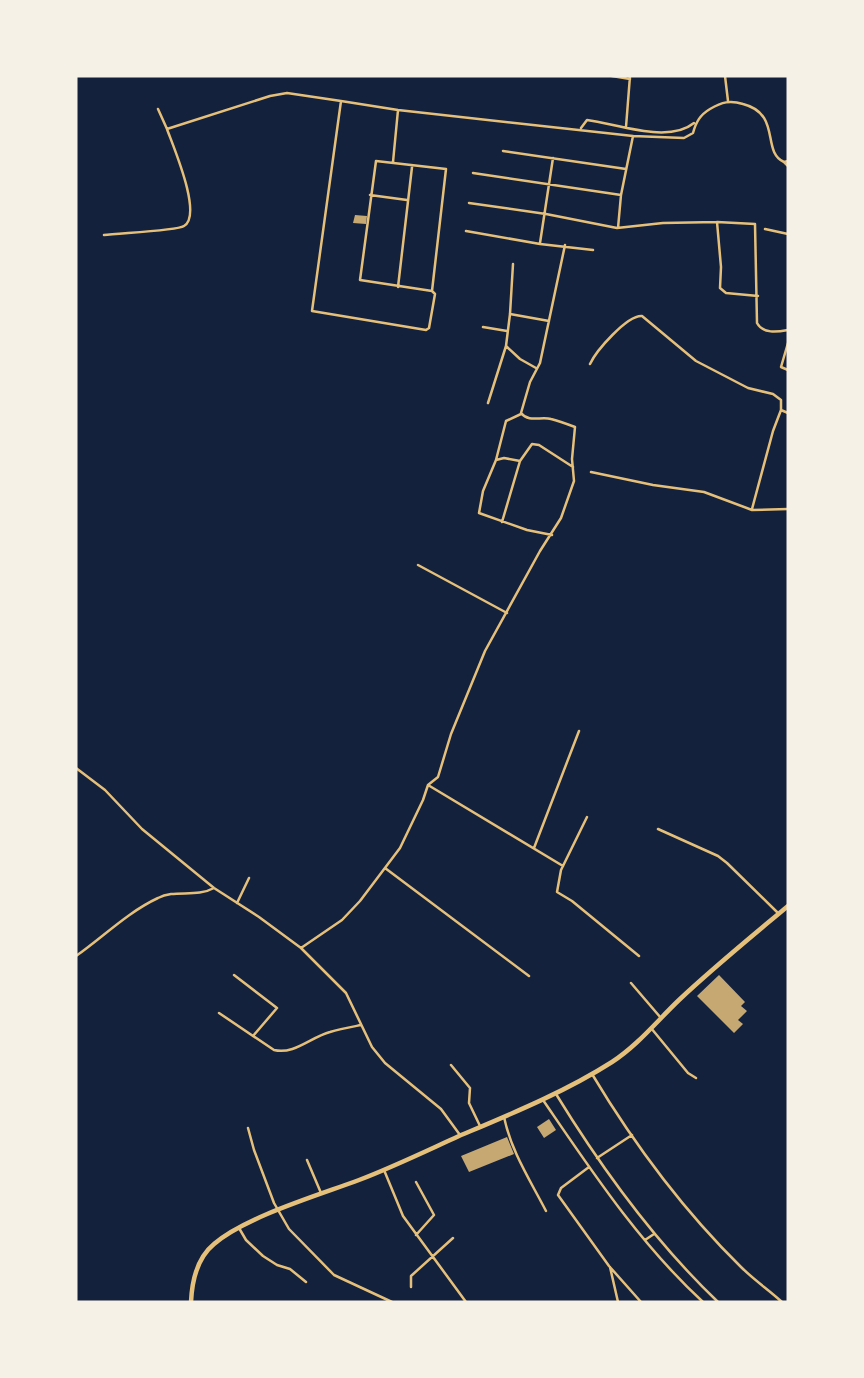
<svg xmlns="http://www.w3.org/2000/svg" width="864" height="1378" viewBox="0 0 864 1378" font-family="'Archivo Narrow',sans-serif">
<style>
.building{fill:#c6a872}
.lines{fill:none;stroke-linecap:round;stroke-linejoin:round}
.minor{stroke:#e5c07b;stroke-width:2.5}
.trunk{stroke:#e5c07b;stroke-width:4.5}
</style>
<rect width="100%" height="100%" fill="#14213d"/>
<path class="building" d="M 355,215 L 367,216 L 366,224 L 353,223 Z
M 719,975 L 745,1002 L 741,1006 L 747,1011 L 738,1020 L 743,1024 L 734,1033 L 697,996 Z
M 549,1119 L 556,1130 L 544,1138 L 537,1127 Z
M 507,1137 L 514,1154 L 469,1172 L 461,1156 Z"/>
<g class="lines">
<path class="minor" d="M 612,76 L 630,79
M 725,76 L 728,101
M 158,109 L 167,129 L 270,96 L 287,93 L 341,101
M 626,127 L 630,76
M 581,128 L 587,120 C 618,124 668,144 694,123
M 503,151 L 626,169
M 788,161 L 784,162 L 788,166
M 393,162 L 398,110
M 473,173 L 621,195
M 370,195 L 407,200
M 469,203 L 546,214 L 617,228 L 663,223 L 717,222 L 721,267 L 720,288 L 726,293 L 758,296
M 717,222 L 755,224 L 757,323 C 763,334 777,332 788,330
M 618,228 L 621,195 L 633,136
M 765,229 L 788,234
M 466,231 L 540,244 L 593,250
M 104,235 C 118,233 176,231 184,226 C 203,215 173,146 167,129
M 540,243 L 553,158
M 398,287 L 412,167
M 432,291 L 360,280 L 376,161 L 446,169 L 432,291 L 435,294 L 429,328 L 426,330 L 312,311 L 341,101 L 398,110 L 633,136 L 684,138 L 693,133 C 696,122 700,115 710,109 C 722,102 730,100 743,104 C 782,114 761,152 784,162
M 510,314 L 549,321
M 483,327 L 507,331
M 788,343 L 781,367 L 788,370
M 506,346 L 520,359 L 536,368
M 590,364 C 596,351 627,315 642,316 L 696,361 L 748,388 L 773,394 L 781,400 L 781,410 L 788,413
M 488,403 L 506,346 L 510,314 L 513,264
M 496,460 L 506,421 L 521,414
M 591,472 L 653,485 L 704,492 L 752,510 L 788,509
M 752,509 L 773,431 L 781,410
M 502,522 L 520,461
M 552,535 L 527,530 L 479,513 L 483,491 L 496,460 L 504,458 L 520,461 L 532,444 L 539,445 L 573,467
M 418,565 L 507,613
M 76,768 L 105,790 L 142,829 L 214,888 L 259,917 L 301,948 L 346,993 L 372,1047 L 385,1063 L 441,1109 L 460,1135
M 428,785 L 563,866
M 587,817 L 561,870 L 557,892 L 572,901 L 639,956
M 658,829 L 718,856 L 727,863 L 778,913
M 534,848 L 579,731
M 385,868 L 529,976
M 237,903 L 249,878
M 301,948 L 342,920 L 360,901 L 400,848 L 423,800 L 428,785 L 438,777 L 451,734 L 485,651 L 540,551 L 561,518 L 574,481 L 572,459 L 575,427 C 567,424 559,421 551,419 C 541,416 529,423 521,413 L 530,382 L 540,363 L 565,245
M 76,956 C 103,937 128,912 158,898 C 175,889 196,898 214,888
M 234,975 L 277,1008 L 253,1036
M 631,983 L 661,1018
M 219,1013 L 274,1050 C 294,1055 311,1037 330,1032 C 340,1029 351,1027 361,1025
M 651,1028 L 688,1073 L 696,1078
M 451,1065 L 470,1088 L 469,1103 L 480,1126
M 592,1074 C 634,1144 683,1210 741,1267 C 754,1280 769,1290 782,1302
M 556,1094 C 602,1169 654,1241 718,1302
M 543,1100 C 591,1170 639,1243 703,1302
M 504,1117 C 511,1151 530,1180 546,1211
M 248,1128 L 254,1150 L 274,1203 L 289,1229 L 334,1275 L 392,1302
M 597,1158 L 632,1135
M 307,1160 L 321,1193
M 589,1167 L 561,1188 L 558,1195 L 609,1266 L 641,1302
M 384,1170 L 403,1216 L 466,1302
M 416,1182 L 434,1215 L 416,1235
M 239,1228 L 246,1240 L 263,1256 L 277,1265 L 290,1269 L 306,1282
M 645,1240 L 654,1234
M 610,1267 L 618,1302
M 411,1287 L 411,1276 L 453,1238"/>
<path class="trunk" d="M 191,1302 C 192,1280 197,1258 214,1244 C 245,1217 319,1195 359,1180 C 393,1167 426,1151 459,1136 C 511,1114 565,1092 612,1062 C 638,1045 657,1021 679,1000 C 714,967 751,937 788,906"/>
</g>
<rect width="864" height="1378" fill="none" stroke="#f6f1e7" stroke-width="155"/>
</svg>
